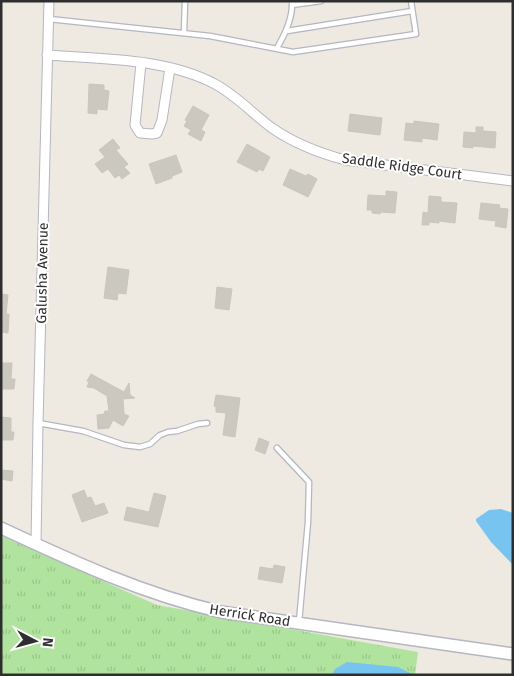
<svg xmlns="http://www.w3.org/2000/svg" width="514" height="676" viewBox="0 0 514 676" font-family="'Fira Sans',sans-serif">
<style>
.park{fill:url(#park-tufts)}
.water{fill:#76c4ef}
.building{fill:#cbc8bf;stroke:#cbc6ba}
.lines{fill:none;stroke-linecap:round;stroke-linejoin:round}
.service-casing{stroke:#b4b6c1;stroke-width:7}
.minor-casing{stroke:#b4b6c1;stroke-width:11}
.tertiary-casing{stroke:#b4b6c1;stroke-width:14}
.service{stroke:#fff;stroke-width:4.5}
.minor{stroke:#fff;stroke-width:9}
.tertiary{stroke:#fff;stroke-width:11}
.labels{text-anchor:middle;stroke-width:4;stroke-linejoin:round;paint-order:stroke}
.street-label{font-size:14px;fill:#2e2e2e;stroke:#fff}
</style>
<defs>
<pattern id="park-tufts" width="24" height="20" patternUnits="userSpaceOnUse" patternTransform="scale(1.25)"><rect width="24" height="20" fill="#b0e49e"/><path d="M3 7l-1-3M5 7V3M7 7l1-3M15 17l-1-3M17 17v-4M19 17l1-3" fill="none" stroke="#98c488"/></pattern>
</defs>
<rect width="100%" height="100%" fill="#efeae1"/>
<path class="park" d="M 1,536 L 157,605 L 418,652 L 415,675 L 1,675 Z"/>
<path class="water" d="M 501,509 L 513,513 L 513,565 L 491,542 L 476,521 L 476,519 L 489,510 Z
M 347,662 L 398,667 L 414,675 L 332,675 L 335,669 Z"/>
<path class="building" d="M 89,84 L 104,85 L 104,90 L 109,91 L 107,110 L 97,109 L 97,114 L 88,113 Z
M 193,106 L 209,115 L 201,130 L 205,132 L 201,141 L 188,134 L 191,130 L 184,126 L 187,121 L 185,120 Z
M 350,114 L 382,118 L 380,135 L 348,131 Z
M 414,121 L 439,124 L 437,140 L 422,138 L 422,142 L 404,140 L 406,123 L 414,124 Z
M 476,127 L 483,127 L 483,131 L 496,132 L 495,148 L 473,146 L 473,148 L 463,147 L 464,132 L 476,133 Z
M 113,139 L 120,148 L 116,150 L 128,164 L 124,167 L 130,173 L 122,179 L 119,175 L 115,178 L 108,169 L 102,173 L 95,164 L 105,157 L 99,150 Z
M 247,144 L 270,157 L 263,171 L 259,169 L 257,172 L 237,162 Z
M 176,155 L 182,172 L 172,176 L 172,178 L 156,184 L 149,164 Z
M 290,169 L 306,176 L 308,174 L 317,179 L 308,197 L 283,185 Z
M 386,191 L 397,192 L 395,213 L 381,212 L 380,214 L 372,213 L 372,210 L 367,210 L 368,195 L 386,196 Z
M 429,196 L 441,197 L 441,202 L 457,203 L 455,223 L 439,221 L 439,223 L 429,222 L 429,225 L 422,225 L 423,212 L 428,213 Z
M 481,203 L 500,205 L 499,208 L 508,209 L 506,228 L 495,226 L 496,221 L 479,219 Z
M 108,267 L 129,270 L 126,294 L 118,293 L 117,300 L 104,298 Z
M 217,287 L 232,289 L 229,310 L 215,308 Z
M 1,294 L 8,295 L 6,314 L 9,314 L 8,333 L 1,332 Z
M 1,363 L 12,363 L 11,379 L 15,379 L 14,389 L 1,389 Z
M 91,374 L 124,392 L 129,383 L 130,395 L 135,398 L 123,399 L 124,414 L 129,416 L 123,426 L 113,420 L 109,428 L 98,429 L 97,415 L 104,414 L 105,411 L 109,411 L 107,396 L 94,388 L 87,387 L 89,382 L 87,381 Z
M 216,395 L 240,398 L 235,437 L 223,435 L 226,413 L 216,412 L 216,407 L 214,406 Z
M 1,417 L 11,418 L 11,432 L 14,432 L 13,440 L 1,440 Z
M 259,438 L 269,442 L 265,454 L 255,450 Z
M 1,470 L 13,471 L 12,481 L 1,479 Z
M 84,490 L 87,498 L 91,497 L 95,506 L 104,503 L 108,513 L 82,522 L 72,495 Z
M 154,493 L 166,496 L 158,527 L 124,520 L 127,507 L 149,512 Z
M 274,565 L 285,567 L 282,583 L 258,579 L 260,567 L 273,569 Z"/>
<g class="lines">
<defs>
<path id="service" d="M 292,5 L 321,1
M 49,19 L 210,36 L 293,52 L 416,34 L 411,1
M 287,31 L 412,11
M 184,33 L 185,1
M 277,48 C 285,34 293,18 292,1
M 38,423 L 83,431 L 124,445 L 140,447 L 150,444 L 160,435 L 168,432 L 177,431 L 198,424 L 207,423
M 277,448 L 309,482 L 308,522 L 299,622"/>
<path id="minor" d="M 47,55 C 102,59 166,58 215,84 C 237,96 253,114 272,128 C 295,144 319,153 345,160 L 513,181
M 141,63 L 135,125 L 140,133 L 152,134 L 157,133 L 162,120 L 170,68
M 36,544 L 38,423 L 49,1"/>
<path id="tertiary" d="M 1,528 C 74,562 143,594 221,612 L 513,654"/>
</defs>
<use href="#service" class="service-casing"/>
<use href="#minor" class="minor-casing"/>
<use href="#tertiary" class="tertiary-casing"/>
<use href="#service" class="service"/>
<use href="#minor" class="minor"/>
<use href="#tertiary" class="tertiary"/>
</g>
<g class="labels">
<g class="street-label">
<text transform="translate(402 166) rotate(8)" y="5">Saddle Ridge Court</text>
<text transform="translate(42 273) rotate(-89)" y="5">Galusha Avenue</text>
<text transform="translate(250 615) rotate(9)" y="5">Herrick Road</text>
</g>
</g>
<rect width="514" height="676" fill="none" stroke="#2e2e2e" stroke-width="5"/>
<g transform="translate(35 641) rotate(96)" stroke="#ffffff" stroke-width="4" paint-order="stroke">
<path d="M0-4L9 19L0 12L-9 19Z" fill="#2e2e2e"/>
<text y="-8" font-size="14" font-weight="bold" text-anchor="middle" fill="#2e2e2e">N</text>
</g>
</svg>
